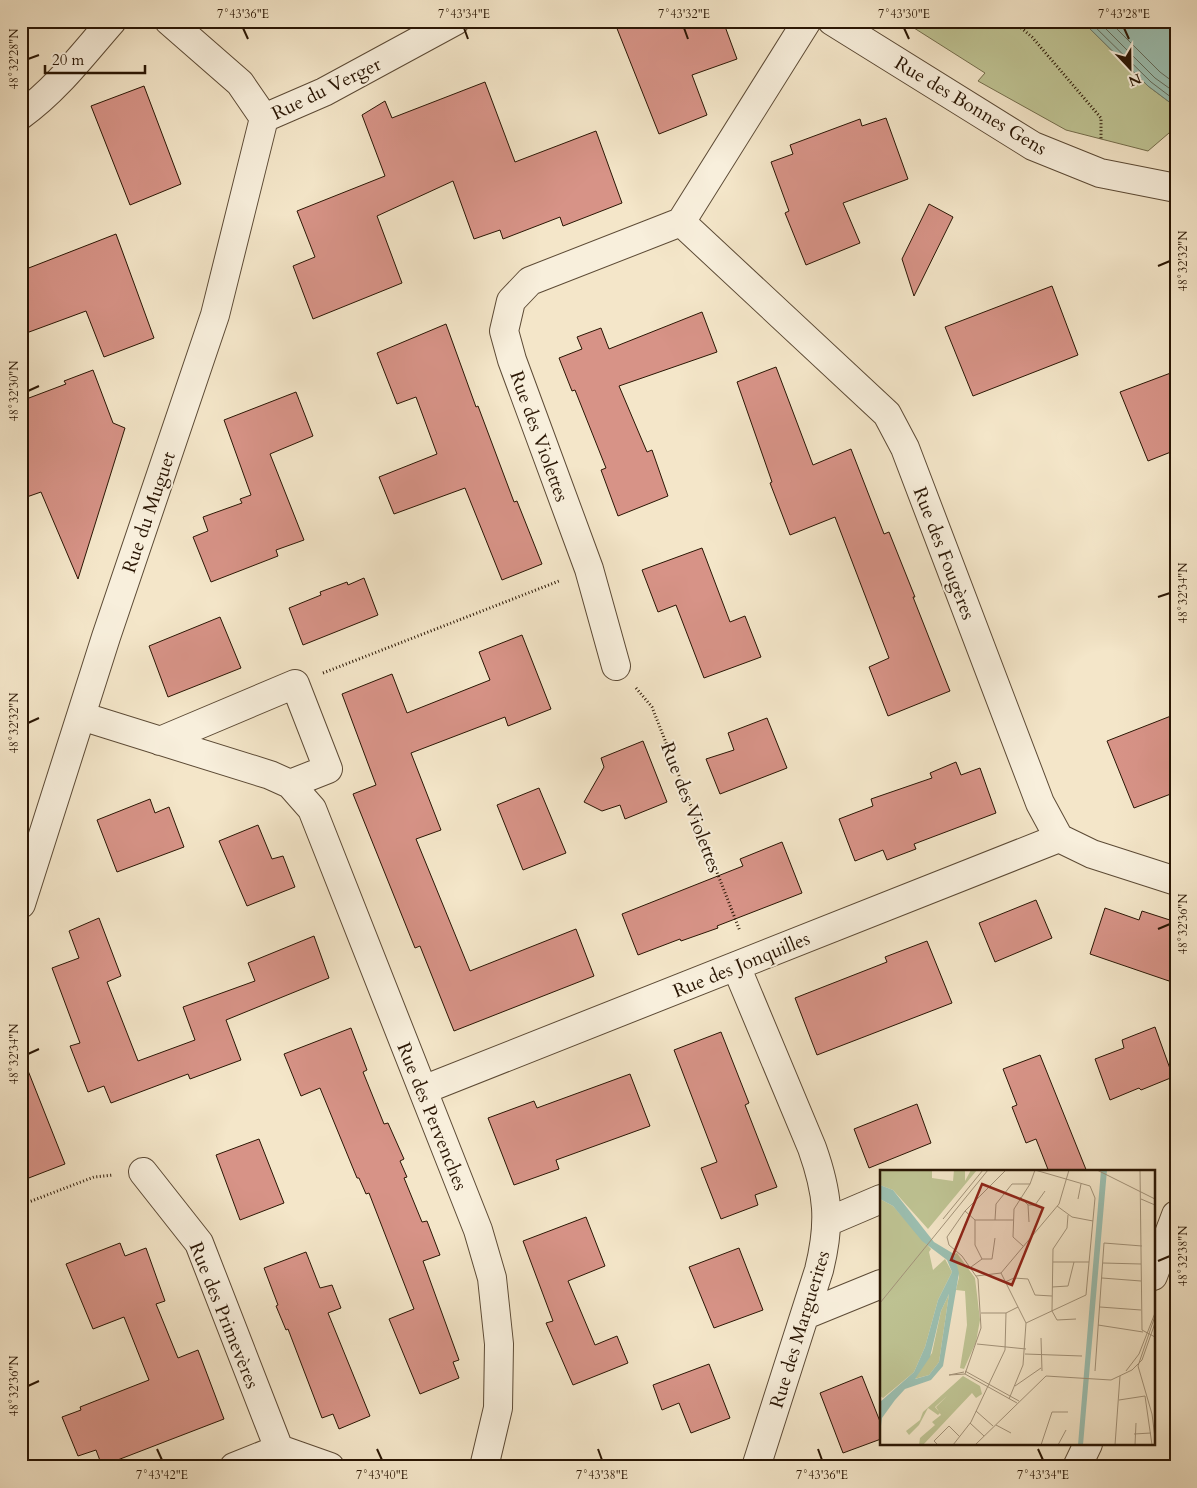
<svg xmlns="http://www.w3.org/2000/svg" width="1197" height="1488" viewBox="0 0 1197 1488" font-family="Cardo,serif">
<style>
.green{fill:#bfc494;stroke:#746d4c}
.water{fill:#9cc0b2;stroke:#6e7c6c}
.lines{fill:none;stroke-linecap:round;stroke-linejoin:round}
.shore{stroke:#636b5b;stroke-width:1}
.building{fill:#d79387;stroke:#2a1604}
.minor-casing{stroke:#5c4a35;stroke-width:30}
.path{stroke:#2a1604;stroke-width:3;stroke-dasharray:1 2.5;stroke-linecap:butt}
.minor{stroke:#f8efdc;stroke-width:28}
.ticks{fill:none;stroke:#2a1604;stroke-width:2}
.labels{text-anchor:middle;stroke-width:4;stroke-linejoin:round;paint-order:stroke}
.street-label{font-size:19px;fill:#2a1604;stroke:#f8efdc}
.inset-road{fill:none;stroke:#a3937a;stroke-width:1}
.view{fill:#8f2418;fill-opacity:0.15;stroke:#8f2418;stroke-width:2.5}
.inset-edge{fill:none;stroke:#2a1604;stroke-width:2.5}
.neatline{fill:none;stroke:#2a1604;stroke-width:2}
.ticks-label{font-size:12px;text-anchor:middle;fill:#2a1604}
</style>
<rect width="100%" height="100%" fill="#f4e6c9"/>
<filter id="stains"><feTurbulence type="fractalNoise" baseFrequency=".004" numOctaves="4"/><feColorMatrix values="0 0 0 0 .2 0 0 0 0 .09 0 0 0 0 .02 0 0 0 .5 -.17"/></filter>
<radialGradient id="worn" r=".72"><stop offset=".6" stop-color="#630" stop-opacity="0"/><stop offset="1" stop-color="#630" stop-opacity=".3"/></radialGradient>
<path class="green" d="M 903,21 L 1082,21 L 1148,86 L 1176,107 L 1176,127 L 1148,151 L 1066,130 L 978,81 L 985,73 Z"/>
<path class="water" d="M 1082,21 L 1176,21 L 1176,107 L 1148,86 Z"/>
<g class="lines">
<path class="shore" d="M 1089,21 L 1151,82 L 1176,101
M 1098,21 L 1155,78 L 1176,93
M 1109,21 L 1160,72 L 1176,84"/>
</g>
<path class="building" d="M 614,21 L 723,21 L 737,59 L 692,75 L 707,115 L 659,134 Z
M 485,82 L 515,162 L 596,131 L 622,203 L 563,226 L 560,217 L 503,239 L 500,230 L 474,239 L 453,181 L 377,216 L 402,283 L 313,319 L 293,266 L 315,257 L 297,211 L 385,176 L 362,115 L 385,101 L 392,118 Z
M 144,86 L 181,184 L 130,205 L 91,106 Z
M 886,118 L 908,179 L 843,203 L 860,243 L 806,265 L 785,213 L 789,211 L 771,162 L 793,154 L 790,145 L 860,119 L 862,126 Z
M 929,204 L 953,217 L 914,296 L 902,259 Z
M 116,234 L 154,338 L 104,357 L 86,311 L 21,335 L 21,271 Z
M 1052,286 L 1078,355 L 973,396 L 945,327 Z
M 702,312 L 717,352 L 619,386 L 647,452 L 652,450 L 668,496 L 618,516 L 601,470 L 606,468 L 575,390 L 572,391 L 559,358 L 582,349 L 577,337 L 601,328 L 609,349 Z
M 446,324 L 476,407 L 478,406 L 514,502 L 517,501 L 542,564 L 502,580 L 465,488 L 394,514 L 379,477 L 437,454 L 416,397 L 397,404 L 377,353 Z
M 776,367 L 813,465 L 851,449 L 884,534 L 889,532 L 915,597 L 913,597 L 950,691 L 888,716 L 869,667 L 889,658 L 835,517 L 790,535 L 770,483 L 772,482 L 737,382 Z
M 93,370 L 113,423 L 125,428 L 78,579 L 41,492 L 21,499 L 21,401 L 66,384 L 64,381 Z
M 1176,371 L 1176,450 L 1148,461 L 1120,392 Z
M 296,392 L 313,436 L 270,454 L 304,540 L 276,550 L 278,556 L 211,582 L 193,537 L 208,531 L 203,517 L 242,503 L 240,499 L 251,495 L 224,420 Z
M 702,548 L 730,622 L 745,616 L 761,657 L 704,678 L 676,605 L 658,612 L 642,570 Z
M 364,578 L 378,615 L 303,645 L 289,608 L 321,595 L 320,592 L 347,582 L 348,585 Z
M 220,617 L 241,668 L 168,697 L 149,646 Z
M 522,635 L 551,709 L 508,726 L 505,717 L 411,753 L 441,830 L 416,839 L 470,971 L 576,929 L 594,976 L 454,1031 L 420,946 L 415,948 L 353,794 L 376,785 L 342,694 L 392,674 L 407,713 L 490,680 L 479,652 Z
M 1176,714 L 1176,792 L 1134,808 L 1107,741 Z
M 767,718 L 787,768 L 720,794 L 706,759 L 734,750 L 728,733 Z
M 643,741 L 667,802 L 625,819 L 620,805 L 602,811 L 584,802 L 604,767 L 601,758 Z
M 956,762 L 961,775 L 980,768 L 996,813 L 914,844 L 916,849 L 887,860 L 883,850 L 855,861 L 839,819 L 873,806 L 871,799 L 932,778 L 930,773 Z
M 539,788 L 566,853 L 523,870 L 497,805 Z
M 150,799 L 155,813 L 169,807 L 184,847 L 117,872 L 97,820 Z
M 258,825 L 272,859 L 283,856 L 295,887 L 247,906 L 219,841 Z
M 782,842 L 802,893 L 717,926 L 718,928 L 681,941 L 680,939 L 638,955 L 622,914 L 743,866 L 740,859 Z
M 1036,900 L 1052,938 L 995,962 L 979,923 Z
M 1105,908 L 1139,920 L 1142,911 L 1176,922 L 1176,962 L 1169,981 L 1090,954 Z
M 99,918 L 121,976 L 107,982 L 138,1061 L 195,1040 L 183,1007 L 255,981 L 248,963 L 314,936 L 329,978 L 226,1020 L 241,1060 L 190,1079 L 188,1074 L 111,1103 L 104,1086 L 88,1092 L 70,1046 L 80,1043 L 52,968 L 79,958 L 69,931 Z
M 927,941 L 952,1003 L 817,1055 L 795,998 L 887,962 L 885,957 Z
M 1155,1027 L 1173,1077 L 1141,1090 L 1139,1088 L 1110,1100 L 1095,1059 L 1124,1048 L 1122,1040 Z
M 351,1028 L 367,1070 L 363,1072 L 384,1124 L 388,1123 L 404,1159 L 400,1161 L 407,1177 L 404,1178 L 422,1222 L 427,1221 L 440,1255 L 423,1261 L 459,1360 L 453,1362 L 459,1378 L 420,1394 L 389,1319 L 414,1309 L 369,1193 L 366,1194 L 359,1178 L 357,1178 L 320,1088 L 301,1096 L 284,1054 Z
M 721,1032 L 749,1103 L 745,1105 L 777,1187 L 755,1195 L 758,1205 L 721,1219 L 701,1168 L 717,1162 L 674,1050 Z
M 1040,1055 L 1087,1172 L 1049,1172 L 1036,1139 L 1026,1143 L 1012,1107 L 1017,1105 L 1003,1069 Z
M 23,1058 L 65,1164 L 21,1181 L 21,1059 Z
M 630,1074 L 650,1126 L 556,1160 L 559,1169 L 514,1185 L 488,1118 L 534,1101 L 537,1108 Z
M 917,1104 L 931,1143 L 869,1168 L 854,1129 Z
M 259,1139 L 284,1203 L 240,1220 L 216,1155 Z
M 586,1217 L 605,1266 L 568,1281 L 595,1345 L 617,1336 L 628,1363 L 573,1385 L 546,1323 L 553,1321 L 523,1241 Z
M 120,1243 L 125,1256 L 146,1248 L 165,1301 L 156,1304 L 178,1358 L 198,1350 L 224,1419 L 102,1466 L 96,1450 L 78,1456 L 62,1417 L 81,1410 L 80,1407 L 149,1380 L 124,1317 L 93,1329 L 66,1264 Z
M 739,1248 L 763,1310 L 714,1328 L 689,1267 Z
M 306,1252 L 320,1288 L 332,1285 L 341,1308 L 328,1313 L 370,1416 L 339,1429 L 333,1414 L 322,1418 L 288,1329 L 286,1330 L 276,1306 L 278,1305 L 264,1268 Z
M 709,1364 L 730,1418 L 691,1433 L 679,1403 L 662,1410 L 653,1385 Z
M 862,1376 L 881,1424 L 881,1439 L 843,1453 L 820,1393 Z"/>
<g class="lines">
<defs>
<path id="minor" d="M 169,21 L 240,83 L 264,118
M 832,21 L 1033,146 L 1100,173 L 1176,188
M 21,115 C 57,89 83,54 112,21
M 264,118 L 324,92 L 455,21
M 681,222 L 887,414 L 905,448 L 1040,803 L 1059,838 L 1092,854 L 1176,881
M 616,666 L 589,569 L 512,360 L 504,331 L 511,301 L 530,281 L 681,222 L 807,21
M 81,716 L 270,775 L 290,784 L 312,809 L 478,1230 L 492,1278 L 499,1344 L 498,1408 L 484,1467
M 160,741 L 295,684 L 328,769 L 290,784
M 21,904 L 106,637 L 215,315 L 264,118
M 736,966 L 812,1148 C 828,1193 831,1222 819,1270 L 756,1467
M 423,1090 L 1059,838
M 143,1172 L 199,1243 L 279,1449
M 827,1222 L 881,1199
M 1153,1276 L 1176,1215
M 805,1315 L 881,1284
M 234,1467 L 279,1449 L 330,1467
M 1077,1467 L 1088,1444"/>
</defs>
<use href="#minor" class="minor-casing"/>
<path class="path" d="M 1013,21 L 1032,37 L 1101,118 L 1101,139
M 323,673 L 559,581
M 636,688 L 652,707 L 740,931
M 21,1205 L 94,1177 L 113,1175"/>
<use href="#minor" class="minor"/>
</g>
<path class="ticks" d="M 243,28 L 248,39M 464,28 L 468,39M 684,28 L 688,39M 904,28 L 909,39M 1124,28 L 1129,39M 28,59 L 39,55M 1158,266 L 1170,261M 28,391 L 39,386M 1158,597 L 1170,593M 28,723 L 39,718M 1158,929 L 1170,924M 28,1054 L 39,1049M 1158,1261 L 1170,1256M 28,1386 L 39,1381M 157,1449 L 162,1460M 377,1449 L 382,1460M 598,1449 L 602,1460M 818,1449 L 822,1460M 1038,1449 L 1043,1460"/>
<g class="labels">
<g class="street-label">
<text transform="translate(326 88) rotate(-26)" y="7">Rue du Verger</text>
<text transform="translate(971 105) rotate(31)" y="7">Rue des Bonnes Gens</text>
<text transform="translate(540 436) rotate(70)" y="7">Rue des Violettes</text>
<text transform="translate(148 512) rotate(-71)" y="7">Rue du Muguet</text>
<text transform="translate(945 553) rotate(69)" y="7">Rue des Fougères</text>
<text transform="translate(692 807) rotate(69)" y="7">Rue des Violettes</text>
<text transform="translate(741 964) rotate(-22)" y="7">Rue des Jonquilles</text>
<text transform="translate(433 1116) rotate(68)" y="7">Rue des Pervenches</text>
<text transform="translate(225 1315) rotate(68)" y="7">Rue des Primevères</text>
<text transform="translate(799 1329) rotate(-73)" y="7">Rue des Marguerites</text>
</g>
</g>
<g transform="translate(880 1170)">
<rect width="275" height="275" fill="#f4e6c9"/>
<path d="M 0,0 L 52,0 L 52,8 L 73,11 L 74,0 L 85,0 L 85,11 L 91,0 L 97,0 L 48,59 L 13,20 L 0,15 ZM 0,29 L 13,36 L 51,79 L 49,82 L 53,100 L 65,89 L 72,102 L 58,130 L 45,177 L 34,202 L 3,228 L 0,226 ZM 77,83 L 95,108 L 100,150 L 96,172 L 84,199 L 80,198 L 87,155 L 85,121 L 76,120 L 79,107 L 74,84 ZM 69,124 L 59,192 L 49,205 L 34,209 L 52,183 L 61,141 ZM 83,206 L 100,216 L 102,224 L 96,228 L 92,223 L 43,275 L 39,275 L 40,268 L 55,255 L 52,252 L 61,245 L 56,237 L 67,226 L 55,237 L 60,243 L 58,245 L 48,238 L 39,255 L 29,265 L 26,261 L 40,250 L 43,242 Z" fill="#bfc494"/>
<path d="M 221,0 L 227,0 L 203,275 L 198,275 ZM 0,15 L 13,20 L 54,72 L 74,84 L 79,103 L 63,196 L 51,210 L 25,219 L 15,230 L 2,248 L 0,264 L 0,232 L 34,202 L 45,177 L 58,130 L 72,102 L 67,90 L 42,71 L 13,36 L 0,29 ZM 69,124 L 59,192 L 49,205 L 35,209 L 50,187 L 61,141 Z" fill="#9cc0b2" fill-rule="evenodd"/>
<path class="inset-road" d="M 217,0 L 275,29M 260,0 L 262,160 L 275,167M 140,27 L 148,35 L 155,35 L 165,21M 198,29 L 201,14M 261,29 L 275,35M 148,35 L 149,52M 177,36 L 192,47 L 213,51M 85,41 L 95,50 L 95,75 L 102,89M 188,45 L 187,58 L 173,79 L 172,141 L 177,150 L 196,149M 63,49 L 103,0M 95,50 L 133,50M 115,50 L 116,34 L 132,14 L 150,14M 143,76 L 133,67 L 134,39 L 150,14 L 155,0M 173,92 L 209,92M 223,93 L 261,94M 91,97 L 102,89 L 112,89 L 115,68M 121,103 L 146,153 L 143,195 L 129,229M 121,103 L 179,34 L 189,0M 96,106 L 121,103M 222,108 L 261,111M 125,112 L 134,108 L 148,109 L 155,125 L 172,126M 172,117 L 188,116 L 194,92M 0,133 L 108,0M 220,137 L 261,140M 101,143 L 126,143 L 138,137M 275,146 L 258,196 L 272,244 L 275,268M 146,153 L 206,125 L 215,28 L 210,16 L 155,0M 218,155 L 263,162M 161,168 L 162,201M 97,174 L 146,179M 145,184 L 202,186M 85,201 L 139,231M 215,201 L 224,73 L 262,76M 246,201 L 259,184 L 275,143M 84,202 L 69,205 L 85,204M 85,204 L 101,158 L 98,109 L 82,86 L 69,75 L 67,67 L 85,41 L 126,0M 85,204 L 137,233M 135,216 L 161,198M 239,230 L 265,226 L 272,275M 96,241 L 113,256M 90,253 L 104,266M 116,255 L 131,263M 254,264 L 271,263M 58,275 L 54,271 L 69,256 L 80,267M 73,275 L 91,252 L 125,180 L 126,143M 95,275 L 166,206 L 231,210 L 252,200 L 262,190 L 275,153M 161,275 L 172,242 L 188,242M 178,275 L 186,260M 235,275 L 240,206M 255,275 L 256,253"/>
<path class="view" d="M 102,14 L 163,38 L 132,115 L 71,90 Z"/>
<rect width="275" height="275" class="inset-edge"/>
</g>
<rect width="1197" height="1488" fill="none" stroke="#f4e6c9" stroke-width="55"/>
<g transform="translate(1130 68) rotate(158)" stroke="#f8efdc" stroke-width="4" paint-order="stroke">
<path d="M0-4L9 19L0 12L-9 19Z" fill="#2a1604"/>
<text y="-8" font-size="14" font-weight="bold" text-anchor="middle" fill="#2a1604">N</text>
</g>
<path d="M45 65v8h100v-8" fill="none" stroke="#2a1604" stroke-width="2.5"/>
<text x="52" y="65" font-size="15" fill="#2a1604" stroke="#f8efdc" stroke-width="4" paint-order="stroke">20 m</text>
<rect x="28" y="28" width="1142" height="1432" class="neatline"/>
<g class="ticks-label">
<text x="243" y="18">7°43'36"E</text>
<text x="464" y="18">7°43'34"E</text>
<text x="684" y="18">7°43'32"E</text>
<text x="904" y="18">7°43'30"E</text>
<text x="1124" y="18">7°43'28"E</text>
<text transform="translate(14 59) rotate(-90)" y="4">48°32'28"N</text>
<text transform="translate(1183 261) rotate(-90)" y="4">48°32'32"N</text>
<text transform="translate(14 391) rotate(-90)" y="4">48°32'30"N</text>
<text transform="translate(1183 593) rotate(-90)" y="4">48°32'34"N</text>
<text transform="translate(14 723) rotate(-90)" y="4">48°32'32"N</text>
<text transform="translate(1183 924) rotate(-90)" y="4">48°32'36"N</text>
<text transform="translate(14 1054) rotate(-90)" y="4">48°32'34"N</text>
<text transform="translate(1183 1256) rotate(-90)" y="4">48°32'38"N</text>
<text transform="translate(14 1386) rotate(-90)" y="4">48°32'36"N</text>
<text x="162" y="1479">7°43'42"E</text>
<text x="382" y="1479">7°43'40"E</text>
<text x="602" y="1479">7°43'38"E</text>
<text x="822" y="1479">7°43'36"E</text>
<text x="1043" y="1479">7°43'34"E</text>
</g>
<rect width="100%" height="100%" filter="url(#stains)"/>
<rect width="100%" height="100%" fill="url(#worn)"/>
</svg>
